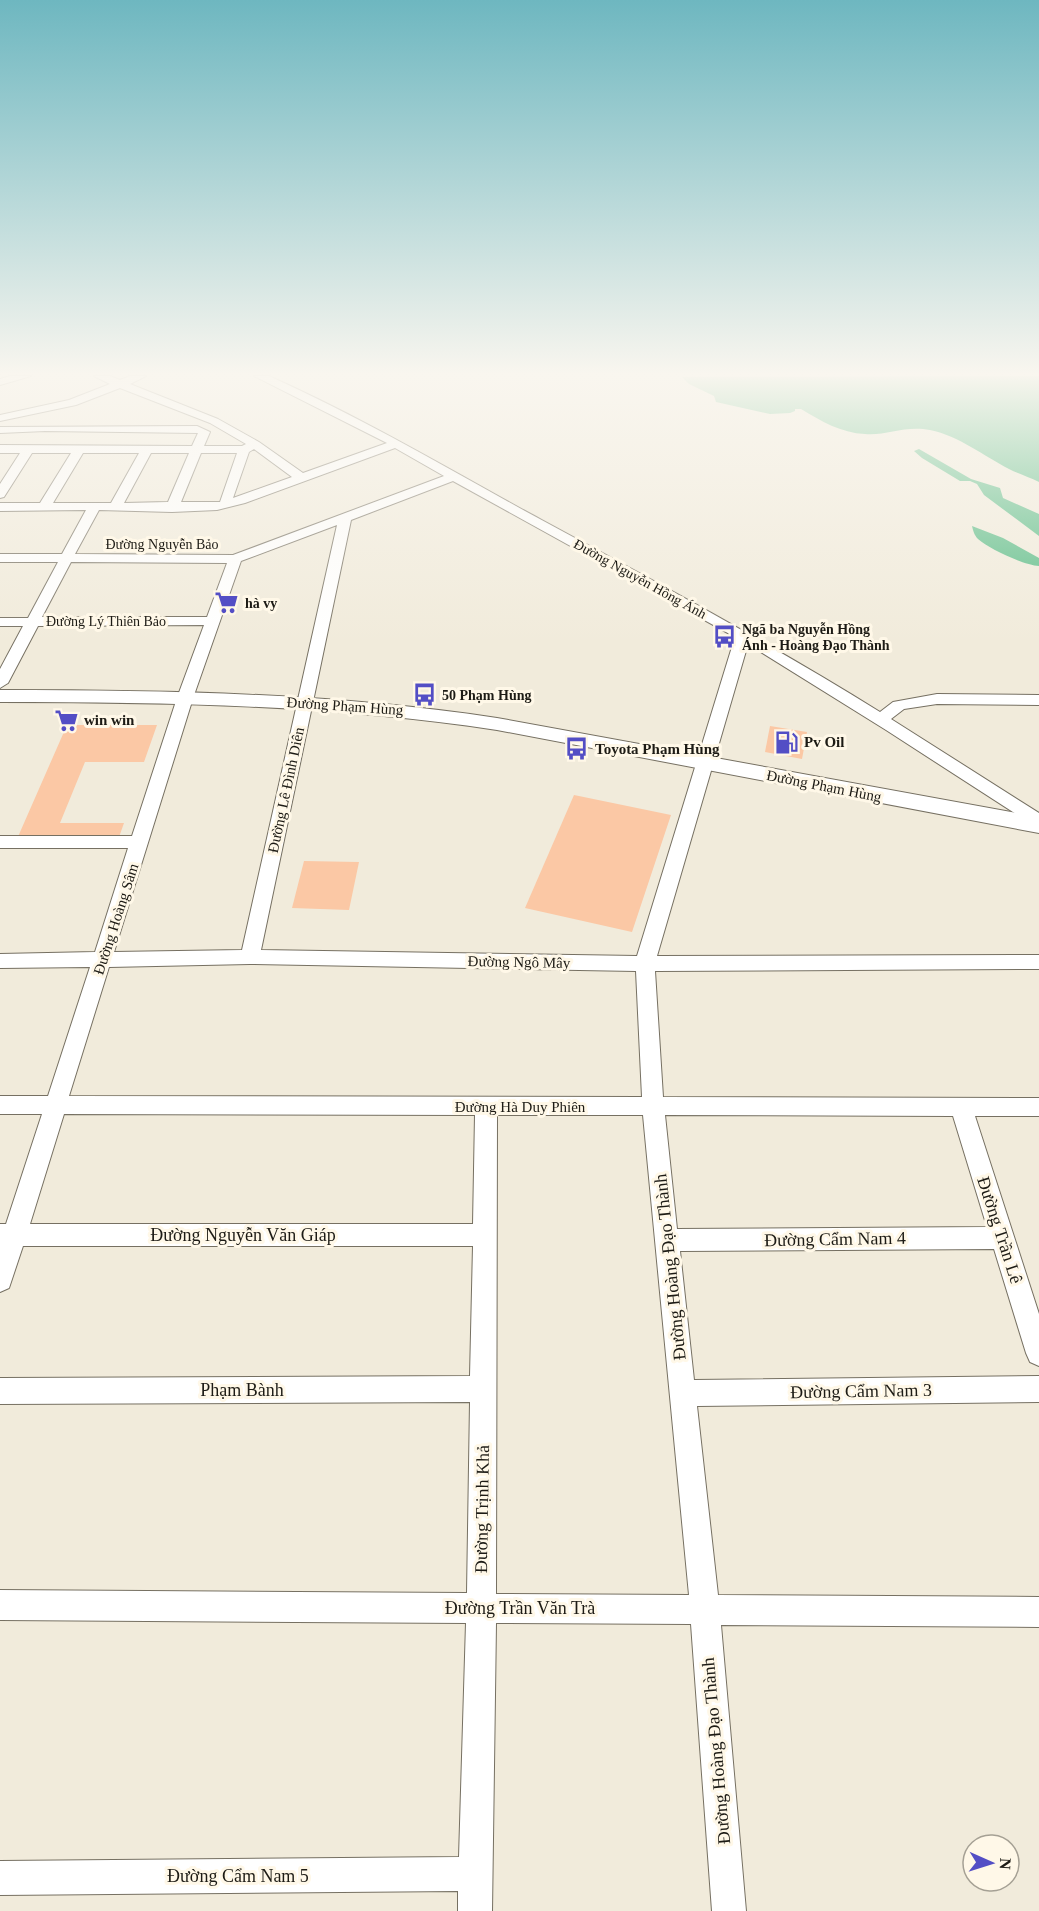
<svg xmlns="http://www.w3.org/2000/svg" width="1039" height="1911" viewBox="0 0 1039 1911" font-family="'Times New Roman',serif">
<rect width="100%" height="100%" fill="#f1ebdb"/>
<g fill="#58bb85">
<path d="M1039,376V482C1029,477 1019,474 1009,469C984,456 959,436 930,430C905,425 886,436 865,434C841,433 821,421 801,409H795V411L790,413L770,414L716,402L714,396L689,384L682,377Z"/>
<polygon points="919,449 971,479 1000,488 1003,498 1039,514 1039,536 984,495 977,484 970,481 960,481 922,458 914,451"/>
<path d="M972,526L1003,538L1039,558V566C1024,565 989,549 978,539C974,535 973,530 972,526Z"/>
</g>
<g fill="#fbc8a5">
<polygon points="67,725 157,725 144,762 85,762 60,823 124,823 118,840 17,839"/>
<polygon points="770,726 807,732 802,759 765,752"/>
<polygon points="574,795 671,815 632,932 525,908"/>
<polygon points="304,861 359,862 349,910 292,908"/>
</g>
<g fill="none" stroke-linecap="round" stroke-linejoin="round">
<defs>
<g id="minor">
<polygon points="10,376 31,376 0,385 0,379"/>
<path d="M94,376H110L120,380L130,376H146L130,384L218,419L259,442L303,473L387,443L254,376H269C358,416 440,464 525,511C645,576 764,640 880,712L893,702L937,694L1039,695V705L937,704L904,709L891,719L1039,813V827L1033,825L886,730L748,644L657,956L1039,955V969L655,971L663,1097L1039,1098V1116H975L1039,1314V1366L1030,1362L1026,1353L994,1249L680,1251L694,1380L1039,1376V1402L697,1406L718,1595L1039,1597V1627L721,1625L746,1911H712L691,1624L496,1623L492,1911H458V1891L0,1895V1861L459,1857L466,1623L0,1620V1590L467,1593L470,1402L0,1404V1378L470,1376L473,1246H23L9,1288L0,1292V1224H6L42,1114H0V1096H48L90,967L0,968V954L95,952L128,848H0V836H132L177,698L204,625L38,626L8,683L0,688V669L23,626H0V618H28L58,562H0V554H62L86,510L0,511V503H40L71,453H32L4,497L0,498V484L20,453H0V445L192,446L198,433L45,431L0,433V427L197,426L210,432L204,446H242L246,444L210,423L120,388L76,405L0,421V415L69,400L110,384ZM395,448L444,476L233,555L75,554L99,510L172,512L217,510L245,503ZM254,449L292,477L233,498L249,452ZM83,453H139L111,503H53ZM151,453H189L168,502L124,503ZM201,453H237L220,502H181ZM453,481L735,637L637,956L261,950L351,520ZM337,525L242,950L114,952L193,698L241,561ZM71,562L227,563L207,617H42ZM250,964L636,971L642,1097L69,1096L109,967ZM64,1114L475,1115L473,1224H30ZM497,1115H643L689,1595L496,1594ZM665,1115L953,1116L987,1227L677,1229Z"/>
</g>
<path id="major" d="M0,690C167,690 332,693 497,718L1039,817V833L497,730C332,705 167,702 0,702Z"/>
</defs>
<use href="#minor" stroke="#767062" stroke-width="2"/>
<use href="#major" stroke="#767062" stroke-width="2"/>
<use href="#minor" fill="#fff" fill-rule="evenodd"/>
<use href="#major" fill="#fff" fill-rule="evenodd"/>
</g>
<linearGradient id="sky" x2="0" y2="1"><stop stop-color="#6eb7c0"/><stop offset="0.58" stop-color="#f9f6ef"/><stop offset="1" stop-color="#f9f6ef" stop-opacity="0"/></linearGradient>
<rect width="1039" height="644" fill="url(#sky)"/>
<defs>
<symbol id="supermarket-bare" viewBox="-9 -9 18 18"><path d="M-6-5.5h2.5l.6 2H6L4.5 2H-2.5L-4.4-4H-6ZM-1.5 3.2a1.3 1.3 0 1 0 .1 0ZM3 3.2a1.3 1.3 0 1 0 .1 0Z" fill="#534ec5" stroke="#fff8e8" stroke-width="2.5" paint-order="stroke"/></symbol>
<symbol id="bus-bare" viewBox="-9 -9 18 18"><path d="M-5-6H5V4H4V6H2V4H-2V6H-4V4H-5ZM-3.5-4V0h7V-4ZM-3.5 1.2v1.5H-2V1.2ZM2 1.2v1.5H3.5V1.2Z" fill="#534ec5" stroke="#fff8e8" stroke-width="2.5" paint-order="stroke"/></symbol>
<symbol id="fuel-bare" viewBox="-9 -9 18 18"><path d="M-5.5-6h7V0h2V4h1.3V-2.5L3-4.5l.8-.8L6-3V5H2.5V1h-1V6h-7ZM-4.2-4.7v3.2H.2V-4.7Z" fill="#534ec5" stroke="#fff8e8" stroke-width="2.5" paint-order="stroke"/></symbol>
</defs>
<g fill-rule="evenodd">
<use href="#supermarket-bare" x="210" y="586" width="33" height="33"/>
<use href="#bus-bare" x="708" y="620" width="33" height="33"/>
<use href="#bus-bare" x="408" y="678" width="33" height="33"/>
<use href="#supermarket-bare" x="50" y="704" width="33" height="33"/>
<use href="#fuel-bare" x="770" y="726" width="33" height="33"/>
<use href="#bus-bare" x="560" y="732" width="33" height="33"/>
</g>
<g text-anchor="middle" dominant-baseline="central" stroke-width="6" stroke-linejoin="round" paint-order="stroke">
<g font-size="14" fill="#1d1b15" stroke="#fff8e8">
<text x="162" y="544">Đường Nguyễn Bảo</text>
<text transform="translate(640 579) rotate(29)">Đường Nguyễn Hồng Ánh</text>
<text x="106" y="621">Đường Lý Thiên Bảo</text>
</g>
<g font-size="14" font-weight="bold" fill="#1d1b15" stroke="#fff8e8" text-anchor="start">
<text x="245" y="603">hà vy</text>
<text x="742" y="629">Ngã ba Nguyễn Hồng<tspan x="742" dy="16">Ánh - Hoàng Đạo Thành</tspan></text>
<text x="442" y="695">50 Phạm Hùng</text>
</g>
<g font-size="15" fill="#1d1b15" stroke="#fff8e8">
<text transform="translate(345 706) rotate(4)">Đường Phạm Hùng</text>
<text transform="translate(824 786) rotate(11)">Đường Phạm Hùng</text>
<text transform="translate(286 790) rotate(-78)">Đường Lê Đình Diên</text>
<text transform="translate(116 919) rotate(-72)">Đường Hoàng Sâm</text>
<text transform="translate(519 962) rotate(1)">Đường Ngô Mây</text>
<text x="520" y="1107">Đường Hà Duy Phiên</text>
</g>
<g font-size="15" font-weight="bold" fill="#1d1b15" stroke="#fff8e8" text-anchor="start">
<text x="84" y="720">win win</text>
<text x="804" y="742">Pv Oil</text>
<text x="595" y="749">Toyota Phạm Hùng</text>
</g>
<g font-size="18" fill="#1d1b15" stroke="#fff8e8">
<text transform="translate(1000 1230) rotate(72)">Đường Trần Lê</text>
<text x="243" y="1235">Đường Nguyễn Văn Giáp</text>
<text transform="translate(835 1239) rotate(-1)">Đường Cẩm Nam 4</text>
<text transform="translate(670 1267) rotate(-96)">Đường Hoàng Đạo Thành</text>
<text x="242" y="1390">Phạm Bành</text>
<text transform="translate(861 1391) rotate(-1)">Đường Cẩm Nam 3</text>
<text transform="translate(482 1509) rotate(-89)">Đường Trịnh Khả</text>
<text x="520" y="1608">Đường Trần Văn Trà</text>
<text transform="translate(716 1751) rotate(-95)">Đường Hoàng Đạo Thành</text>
<text x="238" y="1876">Đường Cẩm Nam 5</text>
</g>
</g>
<g transform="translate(991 1863) rotate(93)"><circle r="28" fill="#fff8e8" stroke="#a5a094" stroke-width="1.5"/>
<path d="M0-4.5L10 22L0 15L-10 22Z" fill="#534ec5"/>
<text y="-9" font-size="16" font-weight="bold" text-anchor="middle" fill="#1d1b15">N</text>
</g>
</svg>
